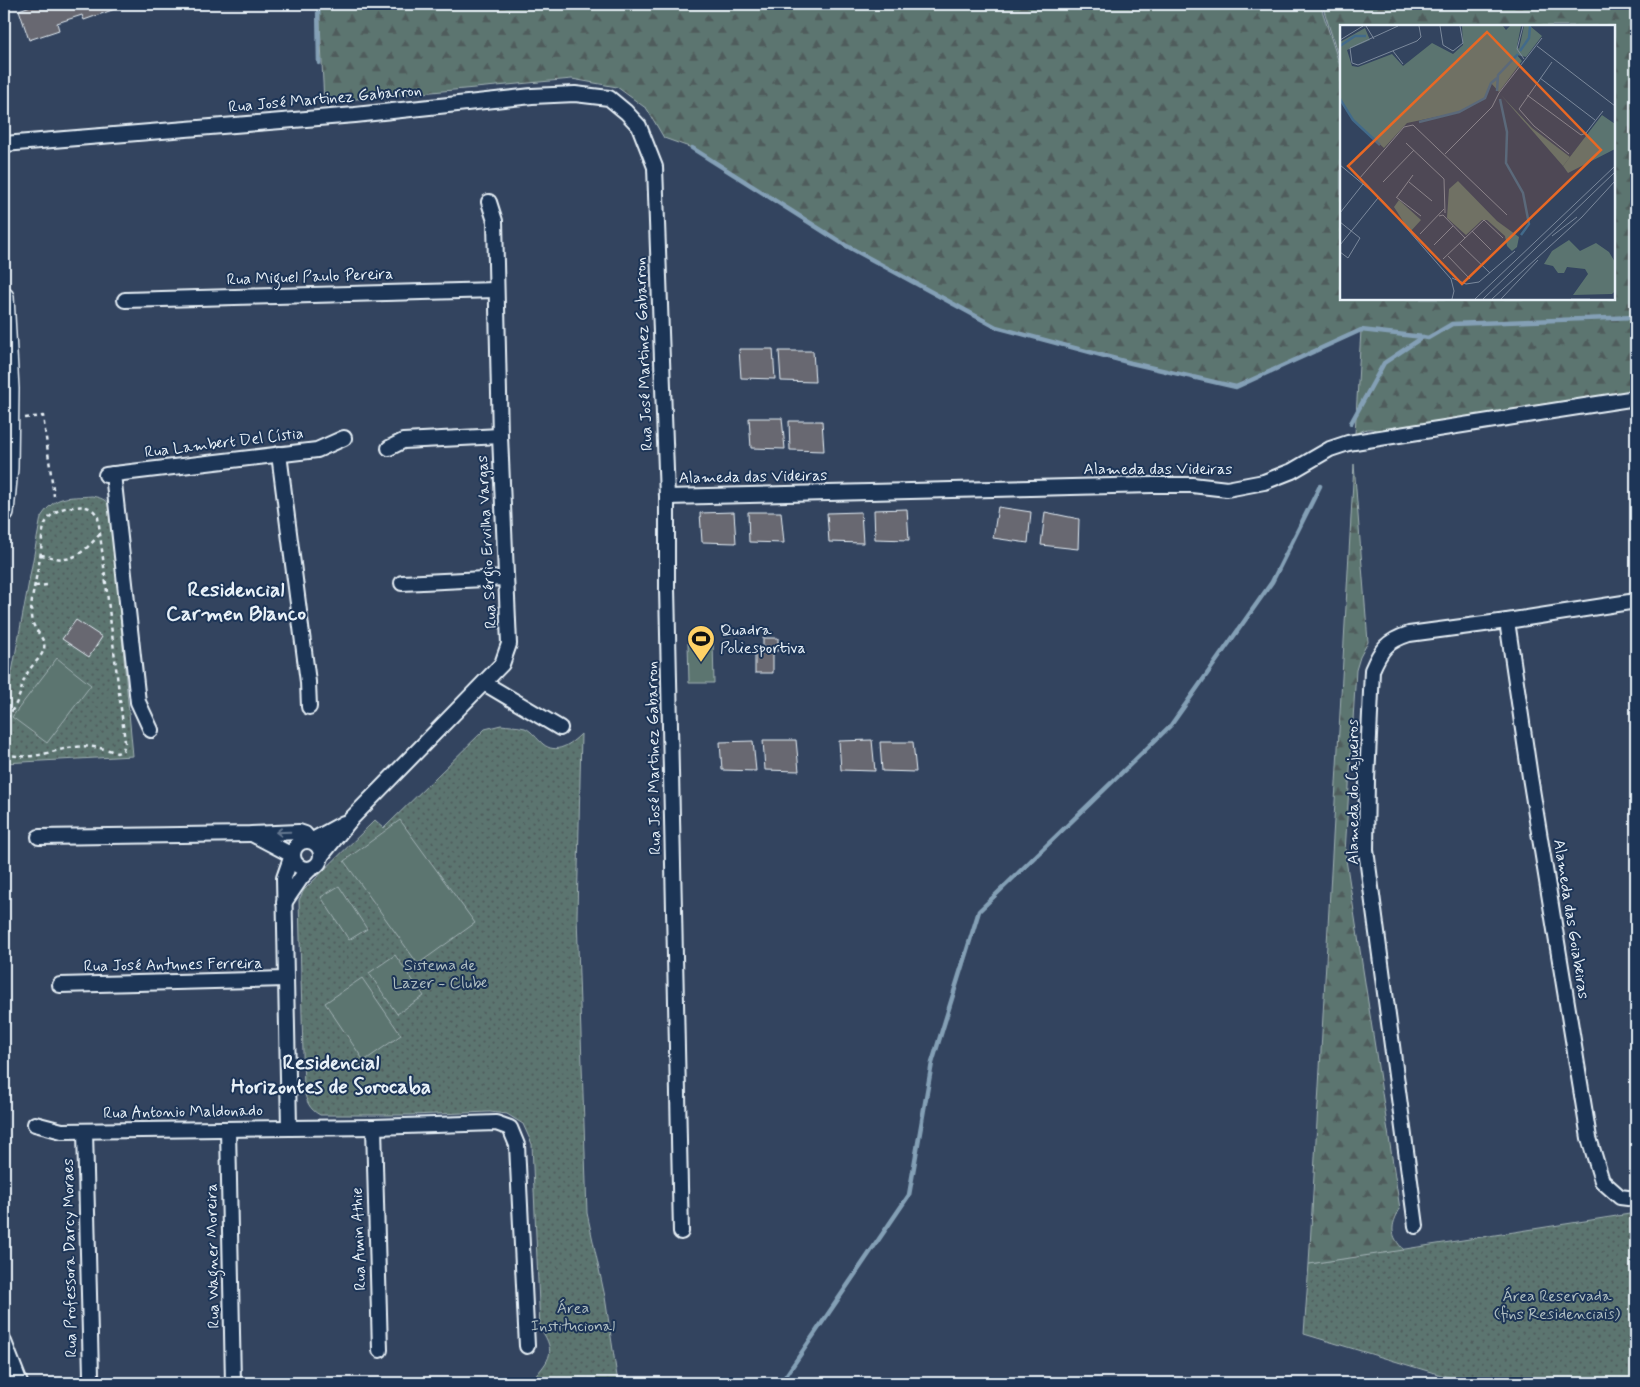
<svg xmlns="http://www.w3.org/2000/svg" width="1640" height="1387" viewBox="0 0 1640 1387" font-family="Mynerve,sans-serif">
<defs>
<pattern id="green-dots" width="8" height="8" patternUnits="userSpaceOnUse" patternTransform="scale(1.25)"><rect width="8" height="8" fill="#5b7470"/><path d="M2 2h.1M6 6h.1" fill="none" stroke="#4f5c5b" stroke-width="1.8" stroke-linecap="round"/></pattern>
<pattern id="forest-firs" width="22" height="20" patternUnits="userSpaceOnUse" patternTransform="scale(1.25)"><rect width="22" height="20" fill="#5b7470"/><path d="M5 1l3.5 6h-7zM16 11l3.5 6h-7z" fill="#4f5c5b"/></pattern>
</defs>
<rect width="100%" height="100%" fill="#33445f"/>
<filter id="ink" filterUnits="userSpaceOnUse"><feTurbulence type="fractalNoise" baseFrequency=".02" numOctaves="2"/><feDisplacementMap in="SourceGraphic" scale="10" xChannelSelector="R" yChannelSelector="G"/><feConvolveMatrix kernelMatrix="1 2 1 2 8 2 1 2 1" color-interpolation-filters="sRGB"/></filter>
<g filter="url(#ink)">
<g fill="url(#green-dots)" stroke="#a2b2b4">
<path d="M92,496C101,498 106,499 110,507L133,756L4,763V715L41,517C56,494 67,498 92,496Z"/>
<path d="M501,725C508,726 518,726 525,728C532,731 537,739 543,744C556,755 571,744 581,734L577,916L587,1213L605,1297L618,1383H530C547,1361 559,1355 540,1328L532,1144L523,1124L507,1114L490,1112L411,1115H320C309,1109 307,1102 304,1091L299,900L304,890L375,820L384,828L485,729Z"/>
<polygon points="1636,1213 1636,1383 1468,1383 1304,1334 1309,1264"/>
</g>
<g fill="url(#forest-firs)" stroke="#a2b2b4">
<path d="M319,4H1320L1341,69V299H1614V26H1341V65L1322,4H1636V391L1379,431C1369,427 1365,429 1355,434L1361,330L1236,387L1131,363L996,327L845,245L692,148L664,138L647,109L617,87L572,79L324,102Z"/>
<path d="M1354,464L1368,642L1360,657L1356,670L1345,853L1400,1209C1390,1226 1390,1236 1404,1250L1309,1264Z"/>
</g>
<g fill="#5b7470" stroke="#a2b2b4">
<polygon points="713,642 714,683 689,683 688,643"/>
<polygon points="57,658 91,685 47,743 12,717"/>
<polygon points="400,820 475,923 418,964 344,861"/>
<polygon points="339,886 367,929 349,940 321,897"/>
<polygon points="395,955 424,996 397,1014 369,973"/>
<polygon points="362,978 401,1035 364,1061 325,1003"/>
</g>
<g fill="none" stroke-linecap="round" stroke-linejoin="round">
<g stroke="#84a0b6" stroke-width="4.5">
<polyline points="318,4 319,63"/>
<polyline points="692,148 845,245 996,327 1131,363 1236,387 1361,330 1423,337"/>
<polyline points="1351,423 1384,363 1423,337 1428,338 1452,324 1636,317"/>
<polyline points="781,1383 909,1195 932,1063 979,911 1171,725 1272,582 1320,486"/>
</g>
</g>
<g fill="#676871" stroke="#e8f1f8">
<polygon points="36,4 48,4 49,6 54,4 114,4 115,9 84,20 82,15 57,23 59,30 29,40 19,10"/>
<polygon points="739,349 773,349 775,379 741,378"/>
<polygon points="779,351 813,351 815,382 781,381"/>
<polygon points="749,418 782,418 785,449 751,448"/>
<polygon points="789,421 822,421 824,451 790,450"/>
<polygon points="998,507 1031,512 1028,543 993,538"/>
<polygon points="907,509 909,540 875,539 874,510"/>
<polygon points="734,512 736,543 702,542 700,513"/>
<polygon points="748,512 781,512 784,543 749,542"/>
<polygon points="861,512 863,543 829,542 827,513"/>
<polygon points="1045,512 1079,519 1078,549 1041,545"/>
<polygon points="76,620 102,637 89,657 62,639"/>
<polygon points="763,638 778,638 778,651 773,651 773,673 755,673 755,653 763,653"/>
<polygon points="763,740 796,740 799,771 765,770"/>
<polygon points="872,740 875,771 841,770 839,741"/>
<polygon points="753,741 756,771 722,770 720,742"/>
<polygon points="880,742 913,742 916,772 882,771"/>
</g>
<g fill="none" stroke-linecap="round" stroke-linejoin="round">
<defs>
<g id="street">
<polyline points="4,144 355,115 532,96 575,94 609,98 626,112 639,126 655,167 667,497 667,588 681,1232"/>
<polyline points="125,300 496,290"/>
<polyline points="389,448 403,441 500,436"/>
<polyline points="279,454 308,682 309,707"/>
<polyline points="113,474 138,702 151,730"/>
<polyline points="106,475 317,450 344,438"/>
<polyline points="667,497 1153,485 1192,485 1227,489 1264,482 1292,471 1330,449 1348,443 1636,398"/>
<polyline points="402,583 505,578"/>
<polyline points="1507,621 1530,777 1589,1138 1602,1181 1620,1197 1636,1199"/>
<polyline points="484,683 560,728"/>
<polyline points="252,834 292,855 284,878 289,1127"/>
<polyline points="39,837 251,834 299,832 305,834 311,841 344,823"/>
<circle cx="307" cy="855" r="14"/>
<polyline points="321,856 351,819 502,664 509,644 500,436 495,221 489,202"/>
<polyline points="284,903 301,878 309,870"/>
<polyline points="60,985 286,979"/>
<polyline points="35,1124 62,1131 374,1127 496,1123 510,1128 517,1145 527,1346"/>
<polyline points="374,1127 380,1350"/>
<polyline points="228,1129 233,1383"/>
<polyline points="85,1131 91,1375 88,1383"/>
<path d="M1416,1226L1366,850L1367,780L1372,670C1381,649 1387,641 1409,634L1507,621L1636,601"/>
<polyline points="4,1342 20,1383"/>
</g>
<polyline id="secondary" points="4,297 9,389 8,468 4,512"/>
</defs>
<use href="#street" stroke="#e8f1f8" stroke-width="18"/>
<use href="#secondary" stroke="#e8f1f8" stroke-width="22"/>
<g stroke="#e8f1f8" stroke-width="2.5" stroke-dasharray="4 4" stroke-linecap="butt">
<polyline points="25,418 43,416 54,496"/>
<path d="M41,555C48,556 57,559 65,559C79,558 91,544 100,534"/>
<polyline points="35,586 48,585"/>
<path d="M4,726C7,716 15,708 18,699C22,690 22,682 27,674C31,665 41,659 44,649C47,638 31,629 31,615C31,596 37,576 40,558C42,547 41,535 45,524C50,513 62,507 73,507C85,506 92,506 98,517L125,742L123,750L117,753C105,748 89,745 75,747C50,750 38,760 10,755L4,746"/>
</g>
<use href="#street" stroke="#1d3557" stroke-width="14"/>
<use href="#secondary" stroke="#1d3557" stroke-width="19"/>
</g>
<defs><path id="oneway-shaft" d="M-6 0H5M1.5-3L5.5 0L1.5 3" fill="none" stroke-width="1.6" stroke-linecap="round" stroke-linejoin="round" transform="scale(1.25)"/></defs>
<use stroke="#64778f" href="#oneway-shaft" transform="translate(283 832) rotate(178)"/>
</g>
<defs>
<symbol id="stadium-pin" viewBox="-11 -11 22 30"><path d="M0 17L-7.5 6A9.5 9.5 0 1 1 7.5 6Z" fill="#ffd166" stroke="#1d3557"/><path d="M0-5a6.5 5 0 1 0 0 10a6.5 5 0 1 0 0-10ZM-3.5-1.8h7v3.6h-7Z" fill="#111"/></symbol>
</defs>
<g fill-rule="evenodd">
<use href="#stadium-pin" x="685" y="623" width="32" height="43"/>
</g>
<g text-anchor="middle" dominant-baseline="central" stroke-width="4" stroke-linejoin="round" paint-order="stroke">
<g font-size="16" fill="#e8f1f8" stroke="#1d3557">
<text transform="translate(325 99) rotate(-5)">Rua José Martinez Gabarron</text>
<text transform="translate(310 277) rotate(-2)">Rua Miguel Paulo Pereira</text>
<text transform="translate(644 354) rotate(-92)">Rua José Martinez Gabarron</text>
<text transform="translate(224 443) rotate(-7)">Rua Lambert Del Cístia</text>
<text x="1158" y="469">Alameda das Videiras</text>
<text transform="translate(753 477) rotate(-1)">Alameda das Videiras</text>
<text transform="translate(487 542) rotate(-93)">Rua Sérgio Ervilha Vargas</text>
<text transform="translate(654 758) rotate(-91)">Rua José Martinez Gabarron</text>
<text transform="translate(1353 792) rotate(-90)">Alameda do Cajueiros</text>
<text transform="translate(1571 919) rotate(81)">Alameda das Goiabeiras</text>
<text transform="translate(173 965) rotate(-1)">Rua José Antunes Ferreira</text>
<text transform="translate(183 1112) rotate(-1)">Rua Antonio Maldonado</text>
<text transform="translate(359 1239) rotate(-92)">Rua Amin Athie</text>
<text transform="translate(213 1256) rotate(-91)">Rua Wagner Moreira</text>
<text transform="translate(70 1258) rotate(-91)">Rua Professora Darcy Moraes</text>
</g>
<g font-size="16" fill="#e8f1f8" stroke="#1d3557" text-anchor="start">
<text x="720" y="630">Quadra<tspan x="720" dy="18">Poliesportiva</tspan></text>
</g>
<g font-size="16" fill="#b0bfc2" stroke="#1d3557">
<text x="440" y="965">Sistema de<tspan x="440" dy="18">Lazer - Clube</tspan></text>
<text x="1557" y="1296">Área Reservada<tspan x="1557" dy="18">(fins Residenciais)</tspan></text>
<text x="573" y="1308">Área<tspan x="573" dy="18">Institucional</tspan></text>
</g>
<g font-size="21" font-weight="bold" fill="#e8f1f8" stroke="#1d3557">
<text x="236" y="590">Residencial<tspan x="236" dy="24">Carmen Blanco</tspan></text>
<text x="331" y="1063">Residencial<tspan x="331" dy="24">Horizontes de Sorocaba</tspan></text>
</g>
</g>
<g transform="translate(1340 25)">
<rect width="275" height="275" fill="#33445f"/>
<path d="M262,90L275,99V124L228,148L223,141ZM118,156L157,196L179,212L177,222L172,226L167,221L165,211L147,195H142L126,210L107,193L109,164ZM59,175L81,195L70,207L54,182Z" fill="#5b7470"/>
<path d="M122,1H163L166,5L170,1H181L177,21L179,24L184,1H190L202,11L186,32L177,30L182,36L159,67L151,58L145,73L119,87L67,98L44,123L13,95L0,74V17L25,3L30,15L7,25L12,41L18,42L52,29L63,41L92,18L113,29L123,20ZM161,70L192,103L230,132L223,141ZM229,215L240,226L256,218L269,227L275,237V266L272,269L233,270L248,249L245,244L227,242L224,248H218L213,241L204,239L212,226Z" fill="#5b7470"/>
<path fill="none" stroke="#426a8a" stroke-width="2.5" d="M0,21L15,11H26M180,26L189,13L190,1M157,66L158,50L178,29M0,74L13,95L40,120M160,74L167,107L166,138L183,168L189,199L181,210M79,97L119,87L134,79L145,73L151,58L157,53"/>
<path fill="none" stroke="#7b899c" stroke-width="1" d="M26,1L34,14M58,1L10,23L12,38L18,40L77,16L81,12L79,1M100,1L103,20L113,26L123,18L120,1M183,1L177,24L184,34M0,15L23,1M197,21L275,81M53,26L63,39M212,37L179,84L194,101L229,129M200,53L255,95M187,70L241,110L246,108L263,86M66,118L104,154L105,188M105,129L152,82L159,68L202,13M0,140L41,174L111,254L114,266L112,274M19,154L64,102L73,100L167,190M43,157L74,125M69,157L92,176M56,172L81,191M57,172L73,150M0,188L23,159M99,191L103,190L125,213M0,197L20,213L8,233L0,227M132,206L151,225M80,209L104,184M212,211L237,192M120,219L150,248M0,220L38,173M94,220L113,201M108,231L130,254M103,234L144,195L163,213M112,253L126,259L139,257L175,226M135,274L275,141M143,274L275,147M152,274L242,192L275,156M161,274L198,235M231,274H250"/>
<path fill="#e86824" fill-opacity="0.15" stroke="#e86824" stroke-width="2.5" d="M147,7L261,125L122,259L8,141Z"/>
<rect width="275" height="275" fill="none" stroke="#e8f1f8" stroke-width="2.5"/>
</g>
<rect width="1640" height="1387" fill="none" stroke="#1d3557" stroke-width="20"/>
<rect x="10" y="10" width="1620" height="1367" fill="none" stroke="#e8f1f8" stroke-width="2" filter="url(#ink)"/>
</svg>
